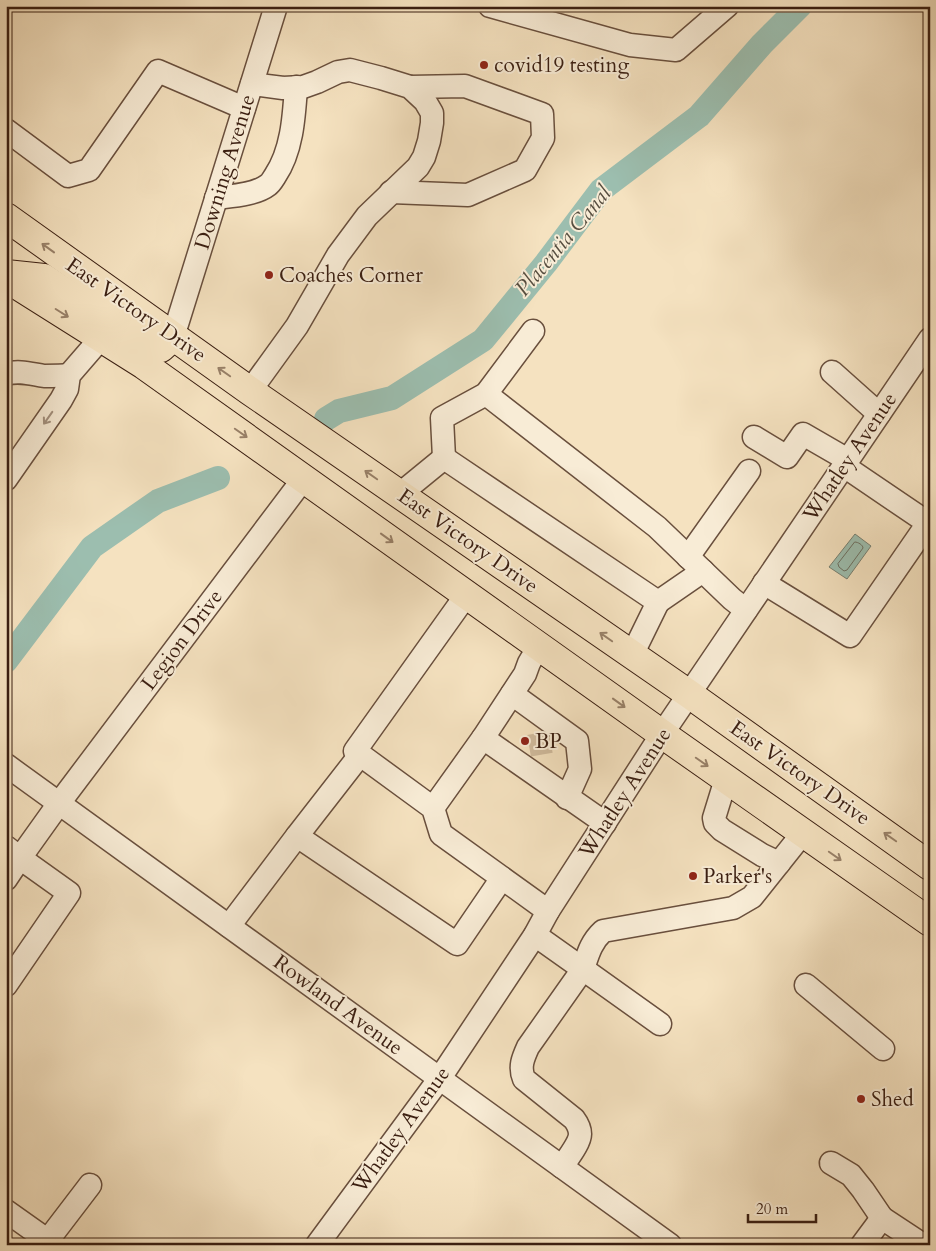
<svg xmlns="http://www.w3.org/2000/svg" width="936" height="1251" viewBox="0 0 936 1251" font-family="Cardo,serif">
<rect width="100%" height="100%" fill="#f5e2c0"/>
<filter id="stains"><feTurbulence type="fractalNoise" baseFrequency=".004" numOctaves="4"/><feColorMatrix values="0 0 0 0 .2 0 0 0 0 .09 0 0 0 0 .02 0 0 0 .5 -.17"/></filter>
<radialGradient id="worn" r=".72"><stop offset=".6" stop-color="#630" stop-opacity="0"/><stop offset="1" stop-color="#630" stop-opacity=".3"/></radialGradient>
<polygon fill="#9cbeaf" stroke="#757e70" points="855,534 871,546 847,579 829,567"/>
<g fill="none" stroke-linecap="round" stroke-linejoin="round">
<path stroke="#6b6e60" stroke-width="1" d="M855,542C858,542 863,545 863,548L847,570L844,571L839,567L838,564Z"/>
<g stroke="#9cbeaf" stroke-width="24">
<polyline points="326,419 339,411 392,398 483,340 546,263 601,190 699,116 762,44 800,6"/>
<polyline points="6,661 92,547 158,501 218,478"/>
</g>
<polyline stroke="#d0bb9d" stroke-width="22" stroke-dasharray="22 11" stroke-linecap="butt" points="538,733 542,756"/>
<defs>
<g id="minor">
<polyline points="490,6 630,45 676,50 727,6"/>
<polyline points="6,130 68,176 89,170 158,71 244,108"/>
<polyline points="391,192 468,195 525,170 543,138 542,114 465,86 410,87"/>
<path d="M216,198C231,196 255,195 268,185C271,183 273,179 275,176C292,151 294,117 296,87"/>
<polyline points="173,337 276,6"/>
<polyline points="832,372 879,414"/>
<path d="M6,374C19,370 31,374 44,376C52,376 61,376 69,375"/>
<polyline points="250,391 297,326 338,255 367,216 418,167 424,157 429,141 432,123 432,113 425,101 410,87 381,78 350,70 338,72 317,82 303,87 283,88 252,84"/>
<polyline points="486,394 657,527 732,599 746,610"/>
<polyline points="754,437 787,457 803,434 848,460"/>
<polyline points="444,458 442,418 486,394 533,331"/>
<polyline points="6,479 61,400 67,389 69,375 101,338"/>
<polyline points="400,494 444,458 658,602 703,571"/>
<polyline points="688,557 749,471"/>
<polyline points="764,583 850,636 928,523 844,466"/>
<polyline points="467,594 355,751 433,808 441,834 548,911"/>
<polyline points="539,646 529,663 525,674 483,738 605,823"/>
<polyline points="632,655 658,602"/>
<polyline points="512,694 577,741 580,769 567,798"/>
<polyline points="6,765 670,1245"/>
<polyline points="726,779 714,818 715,823 722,830 762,855 779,863"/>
<polyline points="433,808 483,738"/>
<polyline points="297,836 360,755"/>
<polyline points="6,847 20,858 60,802 304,478"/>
<polyline points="6,879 20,858 69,893 6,985"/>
<polyline points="229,926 297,836 457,944 502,878"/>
<path d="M535,935L583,969L528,1047C523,1058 519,1067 524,1079L574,1119C577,1123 580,1129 580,1134C580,1143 567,1159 562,1167"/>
<polyline points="806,985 883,1049"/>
<path d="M660,1024L583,969C588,954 591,942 603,931L733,908L752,897L803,833"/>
<polyline points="831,1163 851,1175 863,1190 882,1218"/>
<polyline points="6,1211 54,1245"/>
<polyline points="48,1240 90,1185"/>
<polyline points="317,1245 440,1078 535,935 548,911 662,734 930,339"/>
<polyline points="862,1245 882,1218 923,1245"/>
</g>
<g id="major">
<polyline points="6,217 250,391 689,694 930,866"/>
<polyline points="6,274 44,278 129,336 148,346 161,348 173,337"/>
<polyline points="6,278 144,365 662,734 930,922"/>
</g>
</defs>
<use href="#minor" stroke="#694f3d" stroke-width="25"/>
<use href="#major" stroke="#3a1e11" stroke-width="30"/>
<use href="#minor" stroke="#f8ecd6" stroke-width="22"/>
<use href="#major" stroke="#f5e2c0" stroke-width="28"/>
</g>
<defs><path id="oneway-shaft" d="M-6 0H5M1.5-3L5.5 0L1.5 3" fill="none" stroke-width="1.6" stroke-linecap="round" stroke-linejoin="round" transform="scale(1.25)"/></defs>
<g stroke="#988068">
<use href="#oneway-shaft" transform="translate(48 248) rotate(-144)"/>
<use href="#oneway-shaft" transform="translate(62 313) rotate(32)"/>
<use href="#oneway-shaft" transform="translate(224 372) rotate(-145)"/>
<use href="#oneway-shaft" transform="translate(241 433) rotate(35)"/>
<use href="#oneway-shaft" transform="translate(371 475) rotate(-145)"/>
<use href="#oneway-shaft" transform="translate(387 538) rotate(36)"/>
<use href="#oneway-shaft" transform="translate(606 637) rotate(-145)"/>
<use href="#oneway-shaft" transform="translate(619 703) rotate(36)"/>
<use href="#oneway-shaft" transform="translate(702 762) rotate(35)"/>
<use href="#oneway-shaft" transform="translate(890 837) rotate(-145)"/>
<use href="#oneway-shaft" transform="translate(835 856) rotate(35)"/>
</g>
<use stroke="#a28f7d" href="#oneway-shaft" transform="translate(48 418) rotate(125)"/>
<g fill="#8f2418" stroke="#f8ecd6" stroke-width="2">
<circle cx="484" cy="65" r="5"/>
<circle cx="269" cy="275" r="5"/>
<circle cx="525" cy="741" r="5"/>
<circle cx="693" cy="876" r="5"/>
<circle cx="861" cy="1099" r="5"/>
</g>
<g text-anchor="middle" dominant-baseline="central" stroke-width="4" stroke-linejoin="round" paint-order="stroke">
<g font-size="21" fill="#3a1e11" stroke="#f8ecd6" text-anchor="start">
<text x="494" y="65">covid19 testing</text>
<text x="279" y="275">Coaches Corner</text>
<text x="535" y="741">BP</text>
<text x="703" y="876">Parker's</text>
<text x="871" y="1099">Shed</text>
</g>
<g font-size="21" fill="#3a1e11" stroke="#f8ecd6">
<text transform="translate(225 172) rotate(-73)">Downing Avenue</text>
<text transform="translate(136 310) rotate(35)">East Victory Drive</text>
<text transform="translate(850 457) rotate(-56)">Whatley Avenue</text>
<text transform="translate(468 541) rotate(35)">East Victory Drive</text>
<text transform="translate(182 640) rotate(-53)">Legion Drive</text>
<text transform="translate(800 773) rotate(35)">East Victory Drive</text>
<text transform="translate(625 793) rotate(-57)">Whatley Avenue</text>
<text transform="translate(338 1005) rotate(36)">Rowland Avenue</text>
<text transform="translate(401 1130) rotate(-54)">Whatley Avenue</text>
</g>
<g font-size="22" font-style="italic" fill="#574e40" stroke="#f8ecd6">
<text transform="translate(563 241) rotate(-50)">Placentia Canal</text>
</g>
</g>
<rect width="936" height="1251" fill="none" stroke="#f5e2c0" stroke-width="25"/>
<rect x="8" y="8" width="921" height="1236" fill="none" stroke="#3a1e11" stroke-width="2.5"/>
<rect x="12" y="12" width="911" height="1226" fill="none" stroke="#3a1e11"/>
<path d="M748 1214v8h68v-8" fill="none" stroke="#3a1e11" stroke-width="2.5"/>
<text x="756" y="1214" font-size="15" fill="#3a1e11" stroke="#f8ecd6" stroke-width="4" paint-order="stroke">20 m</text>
<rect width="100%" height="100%" filter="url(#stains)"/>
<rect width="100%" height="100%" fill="url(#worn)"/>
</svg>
